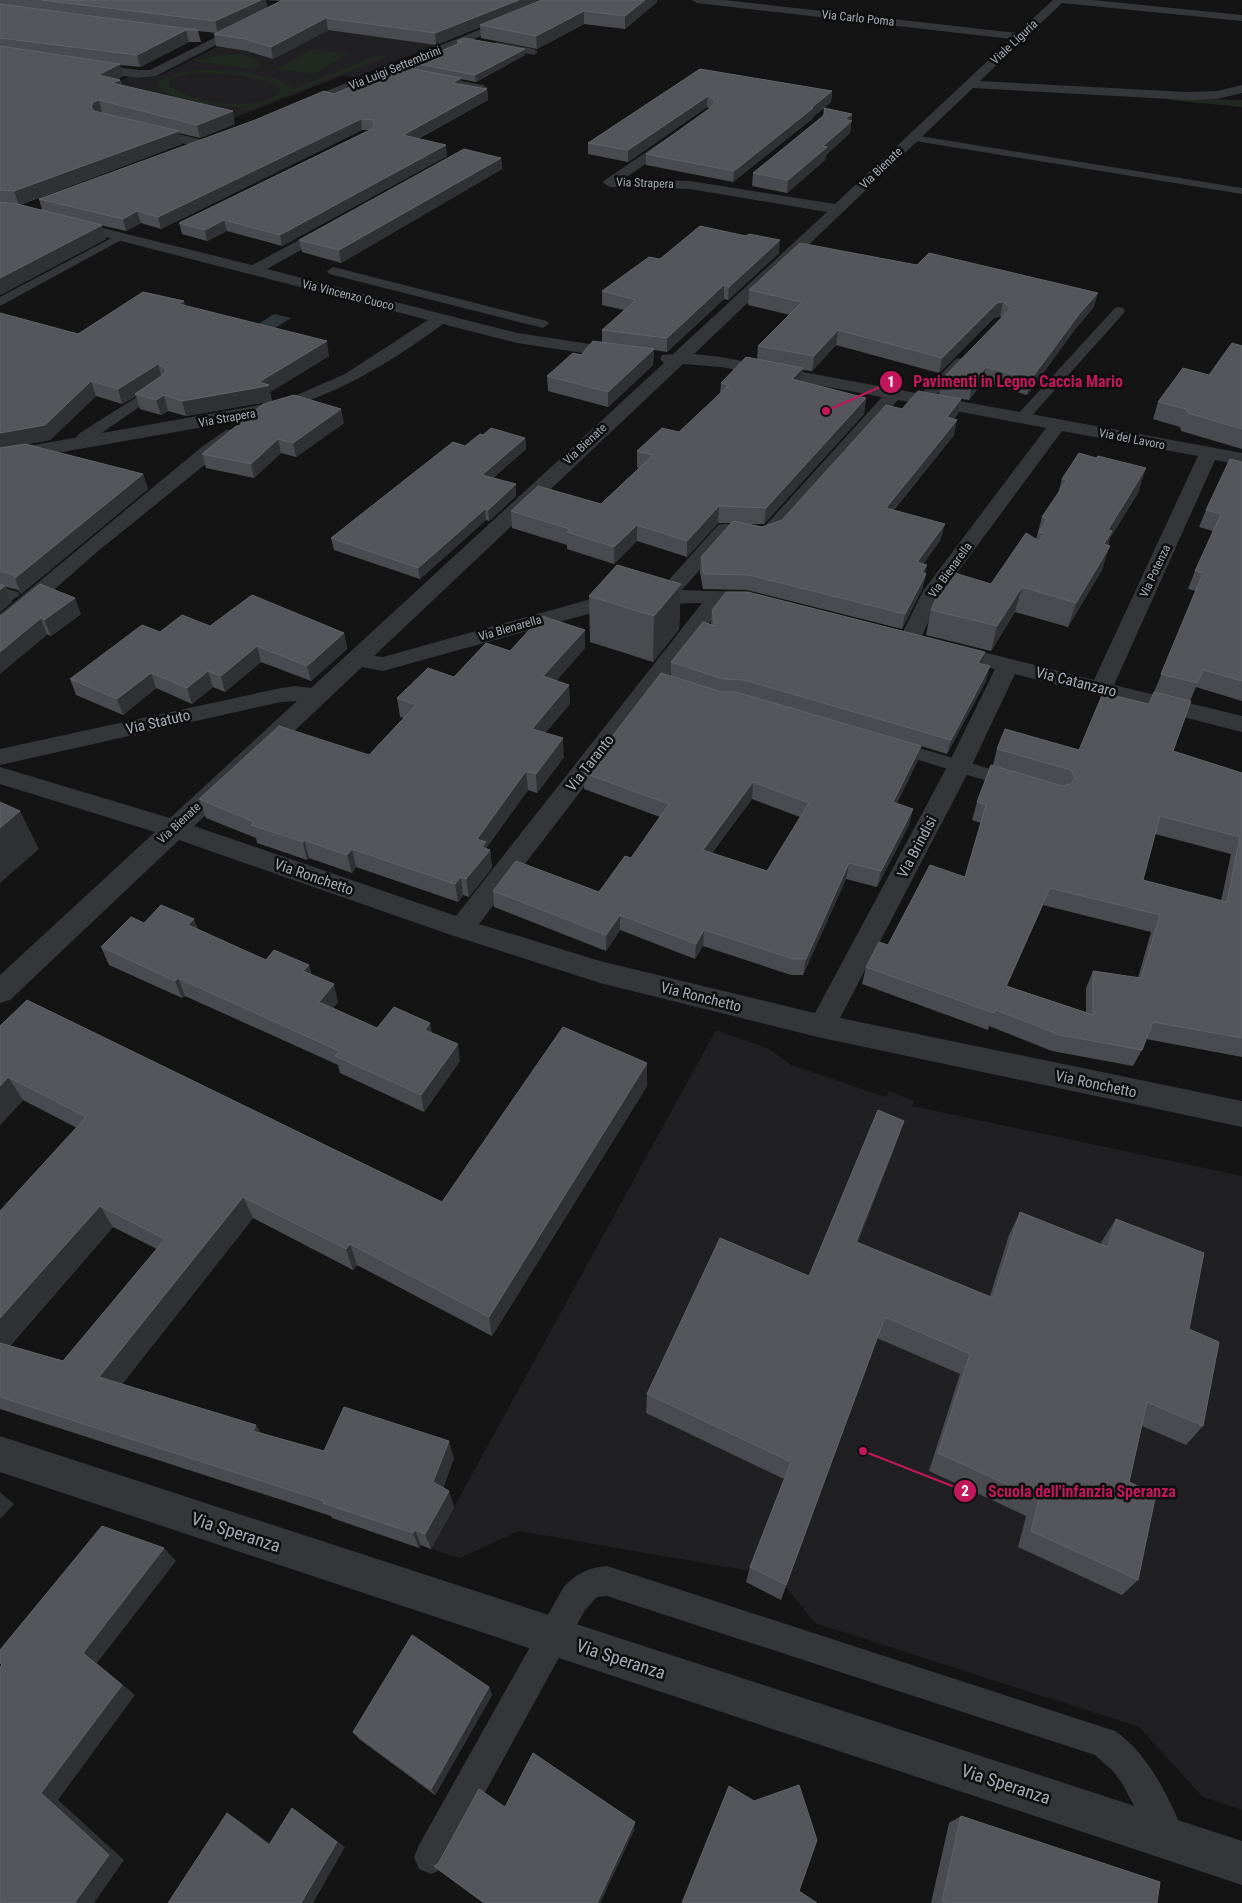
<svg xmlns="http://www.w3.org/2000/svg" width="1242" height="1903" viewBox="0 0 1242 1903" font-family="'Roboto Condensed',sans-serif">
<rect width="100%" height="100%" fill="#141415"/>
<g fill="#202022">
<polygon points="549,0 354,78 344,75 234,118 106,88 131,76 145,78 161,75 219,46 312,6"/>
<polygon points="716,1030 769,1049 791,1065 886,1097 889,1091 914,1101 912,1106 1242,1176 1242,1810 1203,1797 1139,1727 815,1623 786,1587 780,1600 746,1582 750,1571 519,1531 460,1558 431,1549"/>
</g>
<g fill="#202820" fill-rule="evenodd">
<polygon points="312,49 348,54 314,74 276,69"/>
<polygon points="236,54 249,56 260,61 261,66 256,70 195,61 216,55"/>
<path d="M378,55L386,57L245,112L237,110L242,107C223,107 170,102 158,86C165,60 280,69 292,89ZM194,73C211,73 272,75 280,90C262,115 190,102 169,86L171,79Z"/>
<polygon points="1171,98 1242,100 1242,107 1169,100"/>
</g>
<polygon fill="#2c363b" points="274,314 291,318 266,334 249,330"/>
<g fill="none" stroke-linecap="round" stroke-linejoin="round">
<g fill="#34363a" fill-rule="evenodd">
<polygon points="497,42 534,49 538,52 534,55 494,47 494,43"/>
<polygon points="434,76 483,85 488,88 483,91 431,81 429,79"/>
<polygon points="913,135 1242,188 1242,194 909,140 908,138"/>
<polygon points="121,233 125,234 125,238 0,306 0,297"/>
<polygon points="333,267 547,321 549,324 543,328 329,274 327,271"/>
<polygon points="1119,307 1123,308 1125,311 1123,314 1027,421 1017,421 1015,418 1017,415 1115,308"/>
<polygon points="961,358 966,359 968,362 966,365 928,403 918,403 916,400 918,397 956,359"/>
<polygon points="162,381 167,382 169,385 167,388 84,445 74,445 72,442 80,433"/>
<polygon points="0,587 18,592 20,595 12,600 0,597"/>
<polygon points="892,740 1021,778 1023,783 1021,788 1014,789 885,750 883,746 885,742"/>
<path d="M607,1566L1115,1731C1150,1755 1170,1800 1186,1838L1181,1850L1169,1855L1157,1850L1122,1783L1113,1771L1095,1755L607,1596L597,1597L585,1610L443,1869L431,1874L419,1869L414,1857L419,1845L563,1588C575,1574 589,1567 607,1566Z"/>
</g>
<g fill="#34363a" fill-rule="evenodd">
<polygon points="290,0 303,0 156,76 138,78 85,70 79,66 85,62 138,70 150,70"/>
<polygon points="554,0 568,0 302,110 294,110 292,107 294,104"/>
<path d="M692,0H725L1017,33L1053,0H1093L1242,15V21L1062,3L980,81L1187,92L1217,91L1242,85V93L1217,99L1187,100L973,88L694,354L721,357L1242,453V465L1215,460L1114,685L1242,716V732L1015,674L971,767L840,1018L1242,1101V1127L822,1038L600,983L451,935L179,840L10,1000L0,1003V975L155,832L0,784V767L170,818L297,701L281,702L0,765V749L281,688L295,686L311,688L664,363L660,359L662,355L673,354L827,212L690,189L610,187L603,183L605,180L676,132L681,133L682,136L681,139L624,179L690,181L835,204L1011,39L697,3ZM683,364L721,367L882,397L765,526C756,531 733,521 718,525L659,591L591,599L383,657L374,656ZM898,400L1046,428L923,591L899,640L902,645L910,647L918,645L940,596L1062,431L1198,456L1094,680L947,643L939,645L936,650L939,655L995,669L947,767L815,1013L600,961L479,924L724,604C737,604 753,609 766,606L769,601L766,596L747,592L682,590L731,534L761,540L779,534ZM702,603L456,916L194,826L362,667L383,671L610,608L649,604Z"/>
<polygon points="145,126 207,141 209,144 202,148 140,133 139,130 140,127"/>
<path d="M0,205L22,208L252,265L333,222L338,223L340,226L338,229L267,269L517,333L623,349L629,350L631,354L629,358L623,359L517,343L443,324C379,371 327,400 249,419L0,463V451L271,403L297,395L345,374L428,320L117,240L22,216L0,213Z"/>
<polygon points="232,429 238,430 241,434 238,438 97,552 8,630 0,632 0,614 203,446 226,430"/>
<polygon points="0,1436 1242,1841 1242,1885 0,1472"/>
</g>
</g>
<g fill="#4a4b50" fill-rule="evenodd">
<path d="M0,0H657V2L625,29L584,24L537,49L481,38L480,27L436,45L328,30L273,59L247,51L216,46L214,34L216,33L198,31L201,42H189L140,67L120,65L123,76L117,79L120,80L122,85L235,124L200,138L179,133L182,144L20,205L42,210L39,199L334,94L414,69L413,63L457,44V41L525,49V55L476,82L461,79L462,85L487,89L488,100L418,139L447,156L282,246L227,231L207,241L182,234L179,223L369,130H362L161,229L141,223L126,231L100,225L106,239L0,295ZM266,0L281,1L267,8Z"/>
<polygon points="700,69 832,91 831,102 813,117 812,119 733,182 646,165 646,154 710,109 707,107 628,162 588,154 588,143"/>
<polygon points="824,108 852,114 850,133 826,155 825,160 787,193 752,186 753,173 823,116"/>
<polygon points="501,158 502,169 341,263 302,252 299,240"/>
<path d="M800,243L1094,307L1076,328L1027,395L983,382L969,400L961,399L958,413L954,419V435L894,510L941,539L923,564L926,574L922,589L902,629L747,590L703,589L700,573L701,557L731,523H718L687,557L637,541L614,564L567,549V545L512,528L511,511L601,504L639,468L637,467V451L679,432L720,394L721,383L757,359L758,346L790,315L748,305L749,290ZM1000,316L1002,318L941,380L939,395L902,409L782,520L762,527L748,524H764L864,414L866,398L801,381L803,370L812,371L836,345L939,373L994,318Z"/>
<polygon points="779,253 728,300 724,299 667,352 654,350 653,365 608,407 548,391 547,376 602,342 602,330 624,310 602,305 602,291 660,259"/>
<polygon points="186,306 329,356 270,392 272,401 186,416 168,411 161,415 140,409 136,396 122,404 96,396 50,440 27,444 143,474 148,489 21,594 18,590 6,587 12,602 0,612 0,313 78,334"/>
<polygon points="1242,346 1242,449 1181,431 1180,427 1153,419 1158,402 1209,375"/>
<polygon points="344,423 296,457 281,453 254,478 206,468 202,454"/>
<polygon points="483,435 525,438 526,449 493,478 516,496 489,521 486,520 420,579 334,550 331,538 465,446"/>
<path d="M1242,462V701L1196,687L1190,701L1173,751L1242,773V1057L1146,1039L1142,1050L1133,1066L1052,1051L989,1026L988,1030L862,984L866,967L888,945L965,877L981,823L972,820L977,802L993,765L997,749L1079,750L1149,704L1196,591L1188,589L1195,571L1213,531L1199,527L1206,510ZM1155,834L1231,854L1221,901L1143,880ZM1043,905L1151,932L1138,978L1093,971L1086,988V1012L1007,986Z"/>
<polygon points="1062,479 1138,493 1110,538 1102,570 1068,627 1015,612 991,651 926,635 931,610 991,584 1036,539 1042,517 1058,493"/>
<polygon points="681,584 679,629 653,662 590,642 589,596"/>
<path d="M712,610L982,664L986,681L947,754L921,746L917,762L897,803L909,825L877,887L846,879L803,975H791L703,946L695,959L620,930L606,951L494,907L493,891L599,892L631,858L660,817L584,789V773L671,676V662L711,624ZM752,799L800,817L767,871L712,853Z"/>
<polygon points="81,614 51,636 0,616"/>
<polygon points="210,626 344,633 347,649 311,681 261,662 225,692 213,687 192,704 156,688 123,715 76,695 70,679 160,632"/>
<polygon points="585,630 585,648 556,681 569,685 570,704 545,733 564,757 537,793 528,790 487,847 487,849 490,850 492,868 469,897 463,895 458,902 356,867 352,873 309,858 307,860 257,843 256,838 206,818 199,799 369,755 404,718 400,717 397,698 454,677 510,651"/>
<polygon points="144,923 198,929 266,960 312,975 338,1002 333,1008 377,1028 430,1023 432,1034 460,1061 424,1112 340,1073 338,1065 185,996 182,998 109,965 101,947"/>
<path d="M0,1026L442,1202L647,1086L492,1336L357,1265L353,1270L253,1218L122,1384L261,1433L324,1451L454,1458L443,1488L454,1507L431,1549L421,1545L419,1548L332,1518L331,1516L0,1409V1211L77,1128L23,1100L0,1125ZM113,1227L157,1249L63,1361L10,1346Z"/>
<polygon points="896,1144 858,1242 990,1296 1009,1235 1020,1212 1101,1245 1102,1241 1116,1219 1189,1329 1203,1426 1186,1445 1142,1426 1129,1482 1138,1580 1122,1595 1018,1547 1026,1516 929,1471 960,1374 877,1338 781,1600 746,1582 750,1567 784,1479 646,1413 647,1394 809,1276"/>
<polygon points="489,1687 492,1695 435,1795 359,1739 353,1732"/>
<polygon points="505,1807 634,1830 600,1903 483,1903 441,1872 434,1866 438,1864"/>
<polygon points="961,1816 1157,1903 931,1903 949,1823"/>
</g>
<g fill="#303134">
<polygon points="261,0 266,0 268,9 218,33 215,21"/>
<polygon points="519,0 549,0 480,25 480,27 436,45 435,33"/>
<polygon points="645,0 657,0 657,2 625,29 625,16"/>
<polygon points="584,11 584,24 537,49 536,36"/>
<polygon points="326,18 328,30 273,59 271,47"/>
<polygon points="186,30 189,42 140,67 137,55"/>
<polygon points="525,49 525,55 476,82 475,75"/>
<polygon points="120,64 123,76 102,87 98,75"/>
<polygon points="461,78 462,89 453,83"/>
<polygon points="120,80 123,92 112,83"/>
<polygon points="487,89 488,100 404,146 403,135"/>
<polygon points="832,91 831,102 813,117 812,119 733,182 734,171"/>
<polygon points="708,96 707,107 628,162 628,150"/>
<polygon points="99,100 102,113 96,115 91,107 93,102"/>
<polygon points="233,111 235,124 200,138 197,125"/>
<polygon points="852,114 850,133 826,155 825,160 787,193 788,180 823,146 845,119"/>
<polygon points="361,119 362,130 161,229 158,217"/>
<polygon points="179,131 182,144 19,205 14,191"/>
<polygon points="446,145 447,156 282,246 280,235"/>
<polygon points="501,158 502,169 341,263 339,250"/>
<polygon points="137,211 141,223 126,231 123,219"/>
<polygon points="224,220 227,231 207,241 205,230"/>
<polygon points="102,225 106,239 0,295 0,278"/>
<polygon points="780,240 779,253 728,300 729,287"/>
<polygon points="724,285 724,299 667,352 667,338"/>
<polygon points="1098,293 1094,307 1076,328 1027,395 1031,379 1080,313"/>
<polygon points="184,301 188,315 179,304"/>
<polygon points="1003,302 1000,316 994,318 939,373 942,358 997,303"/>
<polygon points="838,330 836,345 812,371 814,356"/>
<polygon points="327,341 329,356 270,392 272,401 186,416 182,401 259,382"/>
<polygon points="654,349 653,365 608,407 608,392"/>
<polygon points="158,364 162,379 135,394 136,396 122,404 118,389"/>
<polygon points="986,367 983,382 969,400 972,385"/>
<polygon points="803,368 801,384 792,379"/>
<polygon points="91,381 96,396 50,440 0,450 0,433"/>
<polygon points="164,395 168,411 161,415 156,400"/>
<polygon points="866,398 864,414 764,524 766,508"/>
<polygon points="961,399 958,413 944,432 947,417"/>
<polygon points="341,409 344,423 296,457 293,443"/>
<polygon points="957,420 954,435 883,523 886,508"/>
<polygon points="525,438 526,449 483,486 482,475"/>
<polygon points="278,439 281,453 254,478 251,464"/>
<polygon points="1146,468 1138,493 1110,538 1104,556 1110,546 1102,570 1068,627 1076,603 1096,569 1108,530"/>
<polygon points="143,474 148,489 21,594 15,578"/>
<polygon points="516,484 516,496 489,521 488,510"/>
<polygon points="719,506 718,523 687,557 687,541"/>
<polygon points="485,509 486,520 420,579 418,568"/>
<polygon points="945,524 941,539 914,577 917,562"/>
<polygon points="637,525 637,541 614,564 614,547"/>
<polygon points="927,565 922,589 902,629 905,614 922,572"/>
<polygon points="681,584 679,629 653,662 654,616"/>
<polygon points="5,586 12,602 0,612 0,590"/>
<polygon points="1022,587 1015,612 991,651 997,626"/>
<polygon points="75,598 81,614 51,636 44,620"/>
<polygon points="41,618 47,635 0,674 0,652"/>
<polygon points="585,630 585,648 544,695 543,676"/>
<polygon points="344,633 347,649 311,681 307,666"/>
<polygon points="257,646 261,662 225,692 221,676"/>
<polygon points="985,652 981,666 978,663"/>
<polygon points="990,666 986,681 947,754 951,740"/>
<polygon points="208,671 213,687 192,704 187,688"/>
<polygon points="151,673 156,688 123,715 117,699"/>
<polygon points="569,685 570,704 533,747 532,729"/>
<polygon points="563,738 564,757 537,793 536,774"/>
<polygon points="921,746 917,762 890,818 893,802"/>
<polygon points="526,771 528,790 487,847 487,853 490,850 492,868 469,897 466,879 477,839"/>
<polygon points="753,782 752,799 702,866 703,850"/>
<polygon points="913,809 909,825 877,887 881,871"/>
<polygon points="20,811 39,849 0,883 0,828"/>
<polygon points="304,840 309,858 307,860 303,842"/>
<polygon points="352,849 356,867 352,873 347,855"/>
<polygon points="849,863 846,879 803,975 806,959"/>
<polygon points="461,877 463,895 458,902 455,884"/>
<polygon points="1050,888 1043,905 999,1003 1006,986"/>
<polygon points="620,915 620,930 606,951 606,935"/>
<polygon points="194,919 201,936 188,925"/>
<polygon points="704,930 703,946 695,959 696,944"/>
<polygon points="309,965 314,982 303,971"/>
<polygon points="178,978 185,996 182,998 175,981"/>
<polygon points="334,984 338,1002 324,1019 319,1002"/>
<polygon points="430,1023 433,1041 425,1030"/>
<polygon points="458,1044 460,1061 424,1112 421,1095"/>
<polygon points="647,1063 647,1086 492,1336 489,1317"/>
<polygon points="8,1077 23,1100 0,1125 0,1086"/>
<polygon points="904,1121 896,1144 849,1264 856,1242"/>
<polygon points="243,1197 253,1218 113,1396 99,1377"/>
<polygon points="100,1206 113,1227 0,1357 0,1318"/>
<polygon points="350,1244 357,1265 353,1270 346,1249"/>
<polygon points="256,1425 267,1442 253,1431"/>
<polygon points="449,1441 454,1458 439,1498 433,1482"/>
<polygon points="449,1491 454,1507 431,1549 425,1534"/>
<polygon points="0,1492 14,1504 0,1519"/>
<polygon points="415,1530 421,1545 419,1548 413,1533"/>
<polygon points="164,1548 176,1561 97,1663 135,1695 58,1800 124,1860 94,1903 77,1903 75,1902 41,1793 83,1653"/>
<polygon points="489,1687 492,1695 435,1795 431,1789"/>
<polygon points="292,1808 345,1847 313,1903 301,1903"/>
<polygon points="227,1813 238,1820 280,1851 269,1845"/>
<polygon points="635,1822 634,1830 600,1903 597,1903"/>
</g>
<g fill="#54565b" stroke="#606369" fill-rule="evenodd">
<polygon points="42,0 261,0 215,21"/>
<polygon points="283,0 519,0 435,33 326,18 271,47 245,39 214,34"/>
<polygon points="542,0 645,0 625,16 584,11 536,36 480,25"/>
<polygon points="0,4 198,30 186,30 137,55 0,38"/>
<polygon points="464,38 525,49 475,75 413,63 462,42 457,41"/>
<polygon points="0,46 120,64 98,75 120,80 112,83 233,111 197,125 99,100 93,102 91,107 94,111 179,131 14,191 0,190"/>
<polygon points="398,66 461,78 453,83 487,89 403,135 446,145 280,235 224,220 205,230 179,223 372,129 374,125 373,120 361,119 158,217 137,211 123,219 39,199 255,120 324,91 334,94"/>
<polygon points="700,69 832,91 811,108 813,108 734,171 646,154 713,106 715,101 708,96 628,150 588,143"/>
<polygon points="824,108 852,114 845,119 852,121 823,146 827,147 788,180 753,173 823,116 825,113"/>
<polygon points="464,149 501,158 339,250 299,240"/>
<polygon points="0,202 17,204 102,225 0,278"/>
<polygon points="700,226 746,236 749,234 780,240 729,287 724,285 667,338 602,330 636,300 602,291 649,257 660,259"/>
<polygon points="800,243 917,265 929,253 1098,293 1080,313 1031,379 986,367 972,385 941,380 1008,311 1010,307 1003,302 997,303 942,358 838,330 814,356 758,346 802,302 749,290"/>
<polygon points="143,292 184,301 179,304 327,341 259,382 269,385 267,386 182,401 164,395 156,400 135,394 164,374 166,369 158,364 118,389 91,381 45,425 0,433 0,313 78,334"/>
<polygon points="593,341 654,349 608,392 547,376 573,353 581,355"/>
<polygon points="1232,343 1242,346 1242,429 1188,413 1186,409 1158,402 1183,368 1209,375"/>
<polygon points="746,357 803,368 792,379 866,398 766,508 719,506 687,541 637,525 614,547 567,532 570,529 511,511 538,486 601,504 653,455 637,451 662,428 679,432 729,385 721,383"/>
<polygon points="918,391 961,399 947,417 957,420 886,508 945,524 917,562 927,565 922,572 926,574 905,614 749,575 704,574 701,557 733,521 762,527 782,520 886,405 902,409"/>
<polygon points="294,395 341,409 293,443 278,439 251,464 202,454 263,404"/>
<polygon points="491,428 525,438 482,475 516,484 488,510 485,509 418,568 331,538 453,442 465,446 480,434 483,435"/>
<polygon points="25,444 143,474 15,578 12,574 0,571 0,448"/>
<polygon points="1079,453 1096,458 1098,456 1146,468 1108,530 1112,531 1104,544 1110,546 1076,603 1022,587 997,626 931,610 948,571 991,584 1026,533 1039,541 1044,533 1039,532 1047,519 1042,517 1067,480 1062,479"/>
<polygon points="1230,459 1242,462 1242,681 1203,670 1197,683 1161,674 1203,573 1195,571 1221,514 1206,510"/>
<polygon points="617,565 681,584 654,616 589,596"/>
<polygon points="0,584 5,586 0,590"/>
<polygon points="40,584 75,598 44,620 41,618 0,652 0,616 2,615"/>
<polygon points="726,592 748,592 985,652 978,663 990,666 951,740 744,680 723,679 671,662 703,622 715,626 712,610"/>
<polygon points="252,595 344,633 307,666 257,646 221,676 208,671 187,688 151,673 117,699 70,679 142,625 160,632 182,615 210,626"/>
<polygon points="542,616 585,630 543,676 569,685 532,729 563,738 536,774 526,771 477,839 486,842 482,847 490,850 466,879 461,877 455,884 352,849 347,855 304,840 303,842 251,825 254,822 199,799 279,726 369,755 416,705 397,698 428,668 454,677 486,643 510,651"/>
<path d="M661,673L722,692H736L921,746L893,802L913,809L881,871L849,863L806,959H794L704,930L696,944L620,915L606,935L493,891L516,861L599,892L625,856L631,858L669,804L584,773ZM753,782L809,803L767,871L703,850Z"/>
<path d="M1154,692L1191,701L1173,751L1242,773V1038L1153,1022L1142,1050L1060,1035L996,1010L994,1013L866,967L879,942L888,945L930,865L965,877L986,805L977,802L991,765L1063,786L1071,784L1075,778L1071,770L997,749L1005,729L1079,750L1103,693L1149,704ZM1160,816L1240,837L1227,902L1143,880ZM1050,888L1160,915L1141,978L1093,971V1015L1006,986Z"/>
<polygon points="0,802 20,811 0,828"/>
<polygon points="161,905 194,919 188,925 266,960 274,950 309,965 303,971 334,984 319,1002 377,1028 394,1007 430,1023 425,1030 458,1044 421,1095 335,1056 339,1051 178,978 175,981 101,947 131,917 144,923"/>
<polygon points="27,1000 442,1202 563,1027 647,1063 489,1317 350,1244 346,1249 243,1197 99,1377 256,1425 253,1431 324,1451 344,1407 449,1441 433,1482 449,1491 425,1534 415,1530 413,1533 323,1503 324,1501 0,1397 0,1343 63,1361 165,1239 100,1206 0,1318 0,1211 86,1117 8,1077 0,1086 0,1026"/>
<polygon points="878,1110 904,1121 856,1242 993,1298 1020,1212 1108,1247 1116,1219 1204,1253 1189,1329 1219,1342 1203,1426 1147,1402 1129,1482 1156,1494 1138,1580 1031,1531 1039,1499 938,1453 970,1354 885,1317 786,1585 750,1567 791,1462 647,1394 720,1238 809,1276"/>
<polygon points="102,1526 164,1548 83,1653 122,1685 41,1793 109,1855 75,1902 77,1903 0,1903 0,1667 2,1665 0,1663 0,1650"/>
<polygon points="412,1635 489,1687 431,1789 353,1732"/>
<polygon points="533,1753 635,1822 597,1903 485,1903 434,1866 438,1864 479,1789 505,1807"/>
<polygon points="799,1785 817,1840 799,1891 817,1903 682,1903 729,1786 754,1801"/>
<polygon points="292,1808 337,1842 301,1903 168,1903 227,1813 269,1845"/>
<polygon points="961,1816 1160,1882 1157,1903 949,1903 942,1901"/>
</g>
<g text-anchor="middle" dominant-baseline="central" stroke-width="5" stroke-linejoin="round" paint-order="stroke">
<g font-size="12" fill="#a5abb6" stroke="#0f0f10">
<text transform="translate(858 18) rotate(6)">Via Carlo Poma</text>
<text transform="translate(1014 42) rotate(-43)">Viale Liguria</text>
<text transform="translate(395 68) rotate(-22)">Via Luigi Settembrini</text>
<text transform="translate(881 168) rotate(-44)">Via Bienate</text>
<text transform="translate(645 183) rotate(2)">Via Strapera</text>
<text transform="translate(348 295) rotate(14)">Via Vincenzo Cuoco</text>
<text transform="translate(227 418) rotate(-10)">Via Strapera</text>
<text transform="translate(1132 439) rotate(11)">Via del Lavoro</text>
<text transform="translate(585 444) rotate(-43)">Via Bienate</text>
<text transform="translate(950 570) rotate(-54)">Via Bienarella</text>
<text transform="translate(1155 571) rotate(-65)">Via Potenza</text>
<text transform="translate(510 628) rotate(-16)">Via Bienarella</text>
<text transform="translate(179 823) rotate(-43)">Via Bienate</text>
</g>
<g font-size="15" fill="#a5abb6" stroke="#0f0f10">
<text transform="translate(1076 682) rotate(14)">Via Catanzaro</text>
<text transform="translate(158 722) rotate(-13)">Via Statuto</text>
<text transform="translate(590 763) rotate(-52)">Via Taranto</text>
<text transform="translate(917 847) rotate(-62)">Via Brindisi</text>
<text transform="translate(314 877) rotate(19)">Via Ronchetto</text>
<text transform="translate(701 997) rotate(14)">Via Ronchetto</text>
<text transform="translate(1096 1084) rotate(12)">Via Ronchetto</text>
</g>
<g font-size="18" fill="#a5abb6" stroke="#0f0f10">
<text transform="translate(236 1532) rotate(18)">Via Speranza</text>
<text transform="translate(621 1659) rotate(18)">Via Speranza</text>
<text transform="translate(1006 1784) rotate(18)">Via Speranza</text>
</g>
</g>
<path fill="none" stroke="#c2185b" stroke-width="2" d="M826 411L891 382M863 1451L965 1491"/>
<g fill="#c2185b" stroke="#0f0f10" stroke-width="2">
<circle cx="826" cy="411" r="5"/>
<circle cx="863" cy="1451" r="5"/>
<circle cx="891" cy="382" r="12"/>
<circle cx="965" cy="1491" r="12"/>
</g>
<g font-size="15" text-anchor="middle" font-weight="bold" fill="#fff">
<text x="891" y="387">1</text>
<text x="965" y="1496">2</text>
</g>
<g font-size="16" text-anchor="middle" font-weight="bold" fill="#c2185b" stroke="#0f0f10" stroke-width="5" stroke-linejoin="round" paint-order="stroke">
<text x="1018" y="387">Pavimenti in Legno Caccia Mario</text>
<text x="1082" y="1497">Scuola dell'infanzia Speranza</text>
</g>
</svg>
